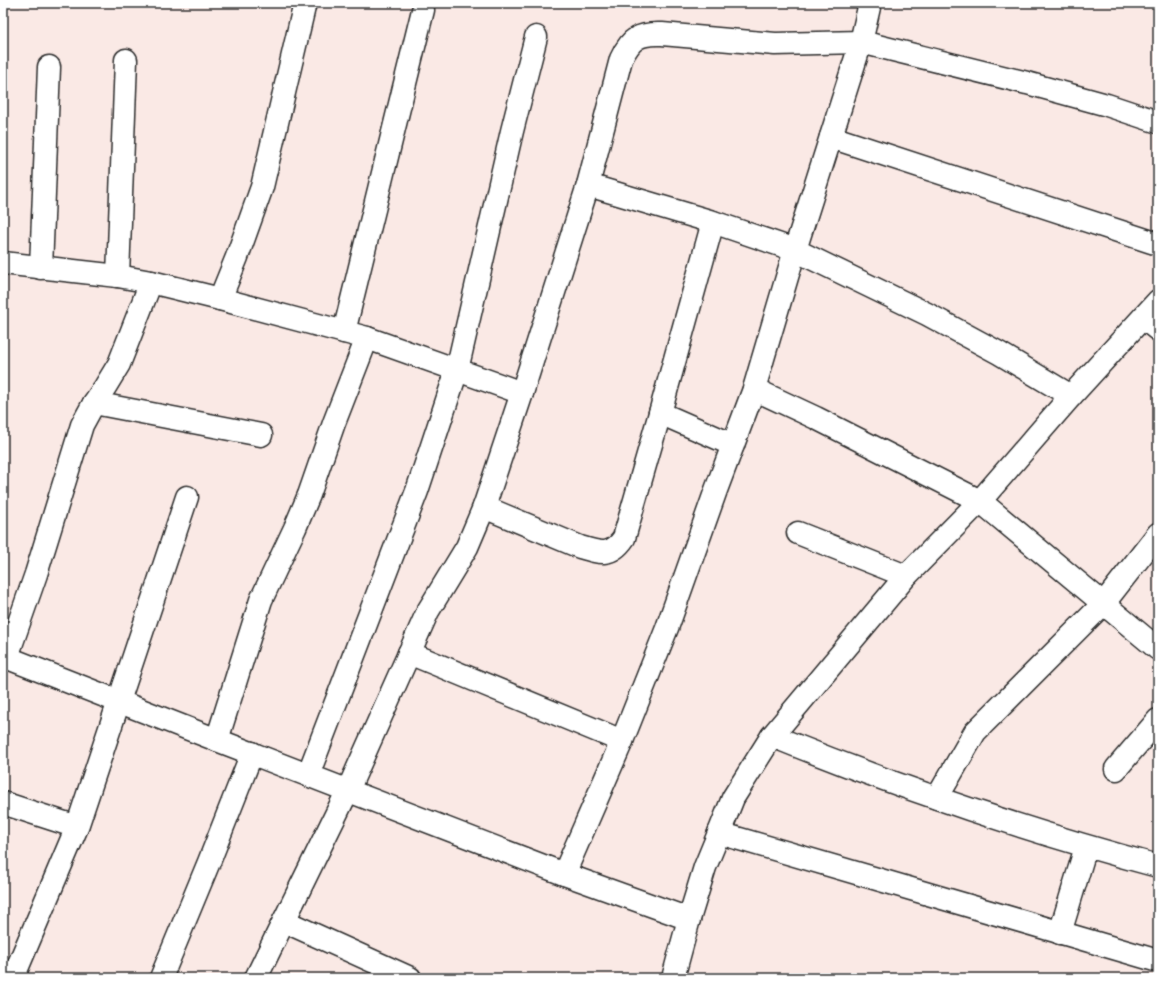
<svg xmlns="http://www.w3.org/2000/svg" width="1161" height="981" viewBox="0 0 1161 981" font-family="'Balsamiq Sans',sans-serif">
<rect width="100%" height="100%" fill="#fae9e5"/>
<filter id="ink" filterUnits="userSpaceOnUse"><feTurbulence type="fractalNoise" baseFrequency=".025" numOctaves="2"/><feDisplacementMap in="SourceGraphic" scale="8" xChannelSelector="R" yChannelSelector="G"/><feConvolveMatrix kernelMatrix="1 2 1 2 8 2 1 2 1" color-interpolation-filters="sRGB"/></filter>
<g filter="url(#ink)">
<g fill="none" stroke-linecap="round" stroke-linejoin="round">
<defs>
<g id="minor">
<polyline points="831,137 1158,244"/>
<polyline points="588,185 713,222 795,250 927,314 999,353 1071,396"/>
<polyline points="3,263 118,276 151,282 220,299 367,338 522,393"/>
<polyline points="41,268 49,67"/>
<polyline points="118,276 126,60"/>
<polyline points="220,299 237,257 262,187 305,3"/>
<polyline points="1143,318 1158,330"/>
<polyline points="344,332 423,10"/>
<polyline points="754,389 816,418 980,501 1158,649"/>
<polyline points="94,403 261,435"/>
<polyline points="660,413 733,445"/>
<path d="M484,507L580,547C600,553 611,557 624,538L660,413L713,222"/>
<polyline points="798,533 906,576"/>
<polyline points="409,653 622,741"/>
<polyline points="3,656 217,740 564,874 689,919"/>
<polyline points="7,657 36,574 82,425 94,403 105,387 119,364 151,282"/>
<path d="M772,736C898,787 1026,831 1158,866"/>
<polyline points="217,740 261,600 295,528 309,495 334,423 367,338"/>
<polyline points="1116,769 1158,720"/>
<polyline points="308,775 417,491 457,370 512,131 536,37"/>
<polyline points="937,798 975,732 1104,603 1158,534"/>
<polyline points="3,803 77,827"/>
<polyline points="719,833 1158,961"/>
<polyline points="564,874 622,741 667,628 716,490 754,389 795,250 861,42 870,3"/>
<polyline points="284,921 410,978"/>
<polyline points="1060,933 1086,847"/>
<polyline points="13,978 77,827 187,497"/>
<polyline points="161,978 209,862 252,753"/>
<path d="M256,978L348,790L428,611L467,547L484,507L522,393L588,185L621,59C631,38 639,33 662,34L775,44L861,42L1027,83L1107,105L1158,122"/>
<polyline points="673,978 689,919 705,867 719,833 733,798 772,736 906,576 980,501 1071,396 1158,301"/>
</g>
</defs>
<use href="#minor" stroke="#2b2b2b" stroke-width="25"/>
<use href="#minor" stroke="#fff" stroke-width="22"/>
</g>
</g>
<rect width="1161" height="981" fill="none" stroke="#fff" stroke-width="16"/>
<rect x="8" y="8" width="1145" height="965" fill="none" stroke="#2b2b2b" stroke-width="1.5" filter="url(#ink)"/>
</svg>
